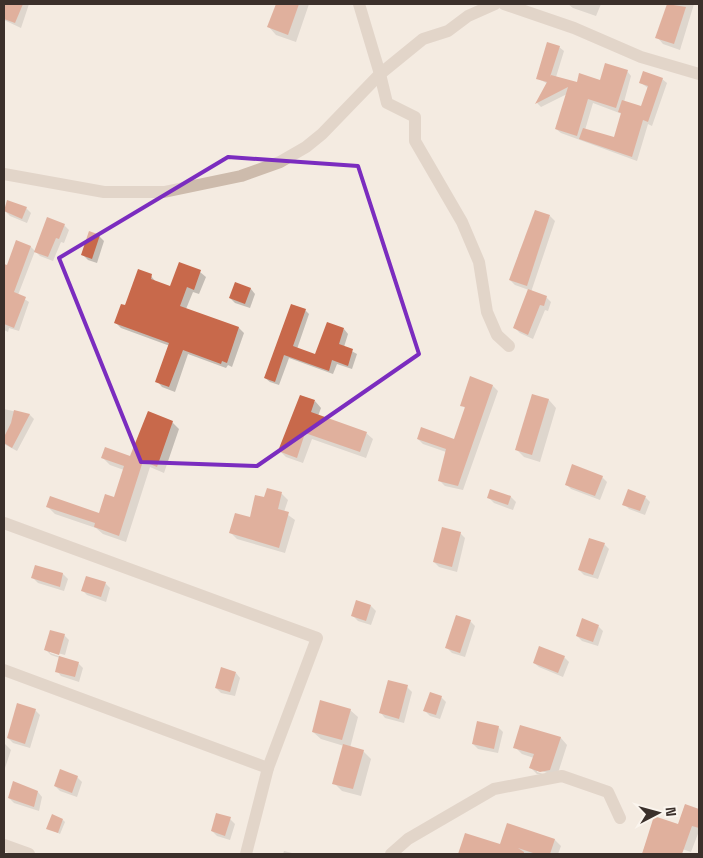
<svg xmlns="http://www.w3.org/2000/svg" width="703" height="858" viewBox="0 0 703 858" font-family="'Space Grotesk',sans-serif">
<rect width="100%" height="100%" fill="#f4ebe1"/>
<g fill="#0003" fill-rule="evenodd">
<polygon points="5,4 29,4 21,28 4,20"/>
<polygon points="277,4 309,4 296,42 276,35 269,27"/>
<polygon points="568,4 601,4 596,16 573,8"/>
<polygon points="668,4 694,4 680,50 663,44 657,37"/>
<path d="M559,47L564,51L556,77L577,84L601,81L627,71L631,76L624,102L641,108L648,88L641,83L662,79L667,83L652,126L648,124L637,161L561,133L556,129L567,94L541,107L537,103L548,84L537,78ZM593,103L622,114L614,139L585,130Z"/>
<polygon points="26,208 31,213 27,223 10,216 5,211"/>
<polygon points="550,216 555,221 531,292 546,297 551,302 548,311 545,310 533,339 520,333 515,328 529,290 515,285 510,280 521,248 523,248"/>
<polygon points="64,225 69,230 64,243 61,242 53,261 40,256 36,252"/>
<polygon points="99,236 104,241 97,263 88,260 83,255"/>
<polygon points="17,242 31,247 35,251 18,295 29,302 19,331 9,328 8,332 4,330 4,265 8,267"/>
<polygon points="180,263 200,272 206,277 199,294 193,292 186,309 239,328 244,333 232,367 228,365 226,368 188,354 175,392 162,387 157,381 170,346 121,328 115,322 151,276 156,282 171,288"/>
<polygon points="235,284 251,289 255,294 250,308 235,303 230,298"/>
<polygon points="305,310 309,314 297,349 316,356 344,329 348,334 344,347 357,354 352,369 337,364 333,374 289,358 279,385 270,382 265,378"/>
<polygon points="493,386 498,391 463,490 445,486 440,481 446,452 423,444 418,439 455,440 466,409 462,405"/>
<polygon points="533,395 549,400 556,408 540,462 524,457 516,449"/>
<polygon points="315,401 321,408 318,416 366,433 373,439 366,458 312,439 303,463 286,457 280,451"/>
<polygon points="4,409 30,415 34,419 17,451 4,444"/>
<polygon points="172,422 179,429 164,473 150,467 126,542 103,534 96,528 55,514 48,507 99,515 115,499 124,470 110,465 103,458 131,458"/>
<polygon points="602,477 607,482 600,500 571,489 566,484"/>
<polygon points="268,489 282,494 288,500 284,512 295,520 285,553 237,539 231,533 251,519 265,499"/>
<polygon points="511,497 516,502 513,510 494,503 489,498"/>
<polygon points="645,497 650,502 645,515 629,509 624,504"/>
<polygon points="460,533 465,538 457,572 439,567 434,562"/>
<polygon points="604,544 609,549 598,579 584,575 579,570"/>
<polygon points="36,566 63,574 68,579 64,591 38,583 33,578"/>
<polygon points="105,583 110,588 106,602 87,595 82,590"/>
<polygon points="371,606 376,611 371,625 358,621 353,616"/>
<polygon points="470,621 475,626 465,657 452,653 447,648"/>
<polygon points="598,626 603,631 598,646 582,641 577,636"/>
<polygon points="64,635 69,640 65,655 50,651 50,653 78,663 83,668 79,682 61,676 57,671 60,658 51,655 46,650"/>
<polygon points="564,657 569,662 563,677 539,667 534,663"/>
<polygon points="236,673 240,678 235,696 221,693 216,688"/>
<polygon points="407,687 412,692 404,723 385,718 381,713"/>
<polygon points="441,697 446,702 440,719 430,716 425,711"/>
<polygon points="35,710 40,715 30,748 13,743 8,738"/>
<polygon points="350,710 358,717 350,748 363,751 371,759 361,796 342,791 334,783 344,746 321,739 313,732"/>
<polygon points="498,727 503,732 498,753 478,749 473,744"/>
<path d="M561,738L567,745L557,776L537,774L531,768L534,758L522,754L515,747ZM537,769L547,773L546,775L537,772Z"/>
<polygon points="4,743 11,750 4,771"/>
<polygon points="77,777 82,782 77,797 60,791 55,786"/>
<polygon points="38,792 42,797 39,811 14,803 9,798"/>
<polygon points="685,805 699,810 699,831 691,852 673,846 670,854 642,854 655,818 678,826"/>
<polygon points="230,819 235,824 230,840 217,836 212,831"/>
<polygon points="63,820 65,822 60,834 48,828"/>
<polygon points="508,825 555,840 561,846 558,854 459,854 466,834 501,846"/>
<polygon points="284,851 296,854 283,854"/>
</g>
<g fill="#c8694b">
<polygon points="4,4 23,4 15,23 4,19"/>
<polygon points="276,4 299,4 288,35 267,27"/>
<polygon points="667,4 686,7 674,44 655,38"/>
<polygon points="547,42 560,46 550,77 551,75 577,82 579,73 600,80 605,63 628,70 616,108 588,99 577,136 555,129 568,87 535,104 547,82 536,79"/>
<polygon points="643,71 663,78 648,122 643,120 632,157 579,139 583,128 614,137 621,113 618,112 622,100 641,106 648,86 639,83"/>
<polygon points="7,200 27,207 22,219 4,211"/>
<polygon points="535,210 550,215 527,286 509,280"/>
<polygon points="47,217 65,224 59,239 56,238 48,257 34,252"/>
<polygon points="89,231 100,235 92,259 81,255"/>
<polygon points="16,240 31,246 14,292 26,297 14,328 4,324 4,264 7,265"/>
<polygon points="179,262 201,270 194,290 187,287 180,306 239,327 227,363 222,361 221,364 183,350 169,387 155,382 169,343 114,323 121,304 125,305 138,269 152,274 151,279 170,286"/>
<polygon points="235,282 251,288 245,304 229,298"/>
<polygon points="528,289 547,296 544,306 540,305 528,335 513,328"/>
<polygon points="291,304 306,309 293,346 315,354 327,322 344,328 339,344 353,349 348,366 332,360 329,371 284,355 275,382 264,378"/>
<polygon points="470,376 493,385 458,486 438,481 446,449 417,439 421,427 454,439 465,407 460,406"/>
<polygon points="532,394 549,399 532,455 515,450"/>
<polygon points="300,395 315,400 311,412 367,432 360,452 305,433 297,458 278,451"/>
<polygon points="14,410 30,414 12,448 4,443 4,437 11,423"/>
<polygon points="148,411 173,421 157,467 143,461 119,536 94,527 95,523 46,507 50,496 99,513 105,494 114,497 124,466 101,458 105,447 130,456"/>
<polygon points="572,464 603,476 595,496 565,485"/>
<polygon points="267,488 282,492 278,509 289,512 279,548 229,533 235,513 250,517 255,495 264,497"/>
<polygon points="490,489 511,496 508,505 487,498"/>
<polygon points="628,489 646,496 640,511 622,505"/>
<polygon points="442,527 461,532 452,567 433,562"/>
<polygon points="589,538 605,543 593,575 578,570"/>
<polygon points="35,565 63,573 60,587 31,578"/>
<polygon points="86,576 106,582 101,597 81,591"/>
<polygon points="356,600 371,605 366,621 351,616"/>
<polygon points="456,615 471,620 460,653 445,648"/>
<polygon points="582,618 599,625 593,642 576,636"/>
<polygon points="50,630 65,634 59,655 44,650"/>
<polygon points="539,646 565,656 558,673 533,663"/>
<polygon points="59,656 79,662 75,677 55,672"/>
<polygon points="221,667 236,672 230,692 215,688"/>
<polygon points="388,680 408,685 399,719 379,713"/>
<polygon points="430,692 442,696 436,715 423,711"/>
<polygon points="320,700 351,709 342,740 312,732"/>
<polygon points="17,703 36,709 25,744 7,738"/>
<polygon points="477,721 499,726 494,749 472,744"/>
<polygon points="520,725 561,737 550,770 540,772 529,768 534,754 513,748"/>
<polygon points="343,744 364,750 353,789 332,784"/>
<polygon points="60,769 78,776 72,793 54,786"/>
<polygon points="13,781 38,791 34,807 8,798"/>
<polygon points="685,804 699,809 699,828 692,826 682,854 642,854 654,816 678,824"/>
<polygon points="216,813 231,817 225,836 211,831"/>
<polygon points="52,814 63,819 58,833 46,829"/>
<polygon points="507,823 555,839 550,854 536,854 518,848 524,852 524,854 458,854 465,833 500,844"/>
</g>
<g fill="none" stroke-linecap="round" stroke-linejoin="round">
<g stroke="#cdbbac" stroke-width="12">
<polyline points="359,4 380,74 387,103 415,117 415,141 462,222 479,262 487,312 497,335 509,346"/>
<polyline points="504,4 574,28 641,57 699,74"/>
<polyline points="4,174 104,192 164,192 241,176 280,162 306,147 322,134 380,74 423,39 448,31 468,16 495,4"/>
<polyline points="4,523 317,638 268,768 246,854"/>
<polyline points="4,670 268,768"/>
<polyline points="4,845 29,854"/>
<polyline points="391,854 408,839 494,789 562,776 608,792 620,818"/>
</g>
</g>
<path d="M0 0H703V858H0ZM228,157L358,166L419,354L257,466L141,462L59,258Z" fill="#f4ebe1" fill-opacity=".55" fill-rule="evenodd"/>
<path fill="none" stroke="#7b2cbf" stroke-width="4" stroke-linejoin="round" d="M228,157L358,166L419,354L257,466L141,462L59,258Z"/>
<rect width="703" height="858" fill="none" stroke="#3b302b" stroke-width="10"/>
<g transform="translate(658 813) rotate(84)" stroke="#fbf5ee" stroke-width="4" paint-order="stroke">
<path d="M0-4L9 19L0 12L-9 19Z" fill="#3b302b"/>
<text y="-8" font-size="14" font-weight="bold" text-anchor="middle" fill="#3b302b">N</text>
</g>
</svg>
